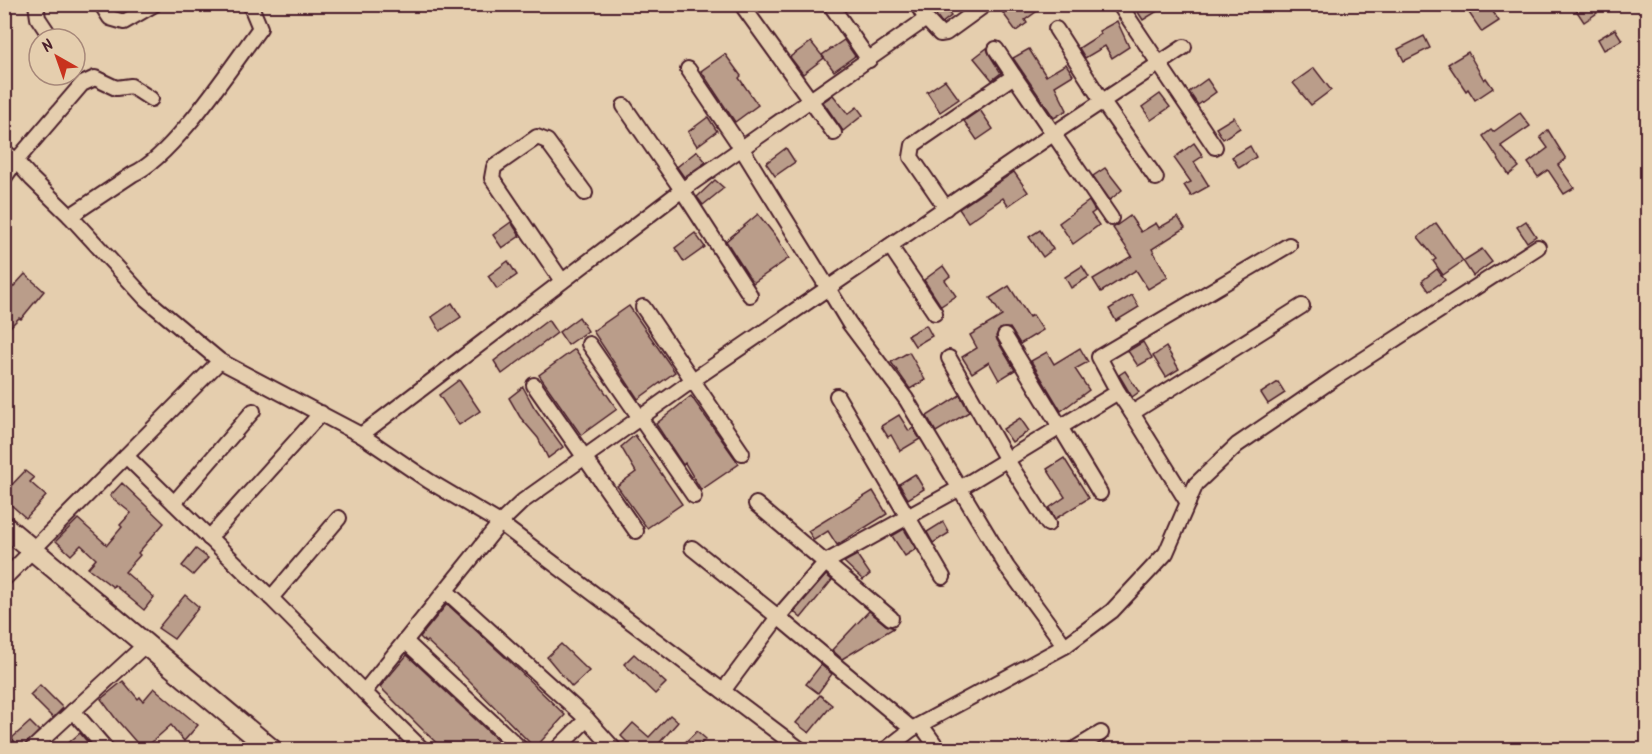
<svg xmlns="http://www.w3.org/2000/svg" width="1652" height="754" viewBox="0 0 1652 754" font-family="Kalam,sans-serif">
<rect width="100%" height="100%" fill="#e5ceae"/>
<filter id="ink" filterUnits="userSpaceOnUse"><feTurbulence type="fractalNoise" baseFrequency=".0167" numOctaves="2"/><feDisplacementMap in="SourceGraphic" scale="12" xChannelSelector="R" yChannelSelector="G"/><feConvolveMatrix kernelMatrix="1 2 1 2 8 2 1 2 1" color-interpolation-filters="sRGB"/></filter>
<g filter="url(#ink)">
<g fill="#ba9d8a" stroke="#4a1f2b" stroke-width="1.5">
<polygon points="928,4 943,4 951,16 942,23"/>
<polygon points="1006,4 1047,4 1025,20 1027,23 1016,31 1000,9"/>
<polygon points="1144,4 1169,4 1143,20 1136,9"/>
<polygon points="1463,4 1488,4 1499,21 1482,32"/>
<polygon points="1572,4 1591,4 1597,13 1584,22"/>
<polygon points="1117,21 1129,47 1112,58 1105,46 1085,58 1079,48 1101,34 1099,31"/>
<polygon points="1615,29 1622,40 1604,50 1598,39"/>
<polygon points="1424,36 1430,48 1404,61 1398,49"/>
<polygon points="844,40 855,56 834,71 822,55"/>
<polygon points="811,42 824,58 803,74 790,57"/>
<polygon points="987,48 989,54 1001,73 992,80 974,58"/>
<polygon points="1029,49 1046,76 1066,64 1073,75 1055,86 1067,110 1054,118 1013,58"/>
<polygon points="1468,52 1484,80 1486,78 1493,88 1475,100 1468,89 1466,91 1448,64"/>
<polygon points="725,54 741,76 739,78 758,105 735,122 701,71"/>
<polygon points="1314,68 1331,90 1311,105 1293,83"/>
<polygon points="1207,79 1216,92 1198,105 1189,92"/>
<polygon points="945,80 959,99 940,112 927,92"/>
<polygon points="1160,94 1170,107 1151,120 1142,107"/>
<polygon points="833,95 848,114 857,107 863,115 843,131 823,102"/>
<polygon points="980,110 993,129 977,140 964,121"/>
<polygon points="1520,113 1530,126 1501,146 1519,167 1509,175 1483,136 1491,130 1493,132"/>
<polygon points="708,117 717,131 697,146 688,132"/>
<polygon points="1234,117 1240,128 1223,139 1216,128"/>
<polygon points="1548,130 1566,159 1558,165 1574,188 1564,194 1548,170 1538,177 1528,163 1548,148 1540,137"/>
<polygon points="1194,143 1203,156 1194,162 1209,186 1191,196 1184,185 1191,182 1174,158"/>
<polygon points="1250,146 1256,157 1239,168 1232,157"/>
<polygon points="786,148 795,162 775,176 766,163"/>
<polygon points="697,151 706,162 684,177 677,167"/>
<polygon points="1105,168 1122,190 1110,200 1093,176"/>
<polygon points="1014,172 1028,192 1008,206 1003,198 968,222 959,209"/>
<polygon points="715,180 724,188 703,205 697,197"/>
<polygon points="1089,201 1095,211 1091,214 1099,225 1073,244 1059,223"/>
<polygon points="758,214 777,238 789,258 753,283 726,241"/>
<polygon points="1130,216 1141,232 1156,223 1159,228 1178,217 1185,228 1152,249 1168,277 1148,289 1136,270 1101,292 1093,279 1132,256 1113,228"/>
<polygon points="1526,221 1536,236 1527,242 1517,227"/>
<polygon points="511,222 520,236 502,248 493,235"/>
<polygon points="1436,223 1463,261 1443,275 1433,261 1436,259 1418,237"/>
<polygon points="1040,230 1053,249 1043,257 1029,237"/>
<polygon points="695,233 705,247 684,262 675,248"/>
<polygon points="1482,249 1492,262 1473,276 1463,261"/>
<polygon points="508,261 517,275 497,289 488,276"/>
<polygon points="943,266 950,276 945,280 956,296 941,306 924,280"/>
<polygon points="1082,266 1089,277 1071,288 1065,277"/>
<polygon points="1437,269 1445,280 1429,291 1422,281"/>
<polygon points="25,274 44,291 21,319 19,318 4,333 4,297"/>
<polygon points="1009,286 1029,317 1033,315 1043,330 1020,344 1010,328 1000,329 996,336 997,340 1015,370 999,380 989,362 972,373 962,357 977,348 970,335 1002,316 990,298"/>
<polygon points="1132,295 1139,307 1116,321 1109,309"/>
<polygon points="452,303 461,317 440,331 432,317"/>
<polygon points="629,306 675,372 638,399 593,331"/>
<polygon points="579,317 588,331 568,345 559,332"/>
<polygon points="548,320 557,333 502,374 494,361"/>
<polygon points="926,325 932,336 915,346 908,335"/>
<polygon points="1143,342 1152,358 1138,366 1128,351"/>
<polygon points="1166,347 1179,369 1166,377 1153,356"/>
<polygon points="1080,348 1088,362 1075,369 1089,390 1061,411 1031,361 1047,352 1054,364"/>
<polygon points="575,349 617,409 581,435 539,375"/>
<polygon points="909,352 925,380 910,389 891,362"/>
<polygon points="1125,371 1139,392 1132,397 1119,375"/>
<polygon points="459,380 480,411 459,425 439,395"/>
<polygon points="1278,382 1285,393 1268,404 1261,393"/>
<polygon points="523,387 534,407 563,447 548,458 538,438 520,417 509,398"/>
<polygon points="960,395 969,412 936,432 927,416"/>
<polygon points="691,396 739,464 701,490 685,463 683,465 656,424"/>
<polygon points="899,415 909,431 913,428 920,439 900,451 891,435 888,437 881,426"/>
<polygon points="1020,418 1029,431 1012,442 1003,429"/>
<polygon points="635,435 682,504 647,528 617,486 636,472 621,447"/>
<polygon points="1064,458 1089,498 1055,519 1049,508 1065,497 1047,469"/>
<polygon points="25,471 34,478 30,482 46,496 26,518 10,504 4,510 4,493"/>
<polygon points="915,474 924,489 908,499 899,484"/>
<polygon points="122,483 164,523 138,553 140,555 125,572 154,597 144,610 114,585 113,587 88,568 96,559 81,545 71,555 56,541 78,519 107,545 122,527 120,525 131,513 110,496"/>
<polygon points="873,491 887,514 837,545 828,531 814,540 808,531"/>
<polygon points="943,522 949,533 933,543 927,532"/>
<polygon points="904,529 916,549 905,556 892,536"/>
<polygon points="196,549 208,558 193,575 182,566"/>
<polygon points="857,555 870,574 863,580 844,562"/>
<polygon points="826,575 832,580 801,618 794,612"/>
<polygon points="185,595 199,607 174,639 158,628"/>
<polygon points="447,604 505,657 565,715 535,748 456,668 427,641 426,643 420,637"/>
<polygon points="869,611 886,625 894,628 842,659 832,650"/>
<polygon points="561,644 589,671 572,687 547,657"/>
<polygon points="634,654 666,683 655,694 624,664"/>
<polygon points="407,655 508,750 444,750 427,734 380,687"/>
<polygon points="821,665 832,674 818,693 806,684"/>
<polygon points="123,681 138,699 140,697 143,701 154,688 198,725 184,741 171,725 143,750 116,719 101,699"/>
<polygon points="40,685 63,708 53,718 30,695"/>
<polygon points="820,695 832,705 809,733 796,723"/>
<polygon points="670,715 678,722 653,750 635,750 621,736 633,723 649,737"/>
<polygon points="30,722 39,731 21,750 12,738"/>
<polygon points="697,731 706,739 694,750 677,750"/>
<polygon points="80,733 89,744 82,750 60,750"/>
</g>
<g fill="none" stroke-linecap="round" stroke-linejoin="round">
<defs>
<g id="street">
<polyline points="36,4 38,18 52,39"/>
<polyline points="101,4 110,18 124,22 155,4"/>
<polyline points="830,4 869,60"/>
<polyline points="917,4 926,19 940,34 946,33 986,4"/>
<polyline points="1119,4 1215,147"/>
<polyline points="744,8 834,133"/>
<polyline points="1056,29 1102,101 1156,178"/>
<polyline points="996,49 1014,76"/>
<polyline points="688,69 742,149 828,288 1053,134 1184,47"/>
<path d="M151,99L131,86L116,88L95,78L82,84L16,161L32,179L70,216L133,174C172,158 233,64 260,28L250,4"/>
<polyline points="624,106 682,190 750,295"/>
<polyline points="4,151 16,161 4,178"/>
<polyline points="946,208 911,157 913,145 1014,76 1111,218"/>
<polyline points="70,216 146,299 220,361 361,435 429,481 500,523 801,750"/>
<polyline points="890,246 935,313"/>
<polyline points="562,281 492,178 494,167 537,137 547,141 585,193"/>
<polyline points="643,307 742,453"/>
<polyline points="1005,336 1100,493"/>
<polyline points="589,344 694,496"/>
<polyline points="949,358 1007,460 1048,524"/>
<polyline points="534,385 636,531"/>
<polyline points="1118,392 1132,413 1302,306"/>
<polyline points="837,396 943,577"/>
<polyline points="1132,413 1188,503"/>
<polyline points="361,435 682,190 926,19"/>
<polyline points="126,456 271,598 339,518"/>
<polyline points="174,503 253,411"/>
<polyline points="756,504 891,618"/>
<polyline points="209,538 321,413"/>
<polyline points="692,548 778,617 826,562 960,488 1118,392 1099,357 1289,245"/>
<polyline points="4,579 220,361"/>
<polyline points="446,591 587,719 556,750"/>
<polyline points="271,598 364,692"/>
<polyline points="405,641 500,523 523,501 693,380 828,288 849,323 906,399 1007,567 1065,646"/>
<polyline points="723,691 778,617 912,729"/>
<polyline points="73,711 107,750"/>
<polyline points="587,719 615,750"/>
<polyline points="921,725 939,750"/>
<polyline points="4,742 10,750"/>
<polyline points="31,750 146,644"/>
<polyline points="423,750 364,692 405,641 522,750"/>
<polyline points="885,750 912,729 1065,646 1112,611 1166,553 1196,484 1237,445 1335,378 1538,247"/>
<polyline points="1073,750 1101,733"/>
</g>
<polyline id="secondary" points="4,526 272,750"/>
</defs>
<use href="#street" stroke="#4a1f2b" stroke-width="18"/>
<use href="#secondary" stroke="#4a1f2b" stroke-width="24"/>
<use href="#street" stroke="#e5ceae" stroke-width="14"/>
<use href="#secondary" stroke="#e5ceae" stroke-width="20"/>
</g>
</g>
<rect width="1652" height="754" fill="none" stroke="#e5ceae" stroke-width="24"/>
<rect x="12" y="12" width="1628" height="730" fill="none" stroke="#4a1f2b" stroke-width="2" filter="url(#ink)"/>
<g transform="translate(57 57) rotate(320)"><circle r="28" fill="#e5ceae" stroke="#a7887a" stroke-width="1.5"/>
<path d="M0-4.5L10 22L0 15L-10 22Z" fill="#c8321e"/>
<text y="-9" font-size="16" font-weight="bold" text-anchor="middle" fill="#4a1f2b">N</text>
</g>
</svg>
